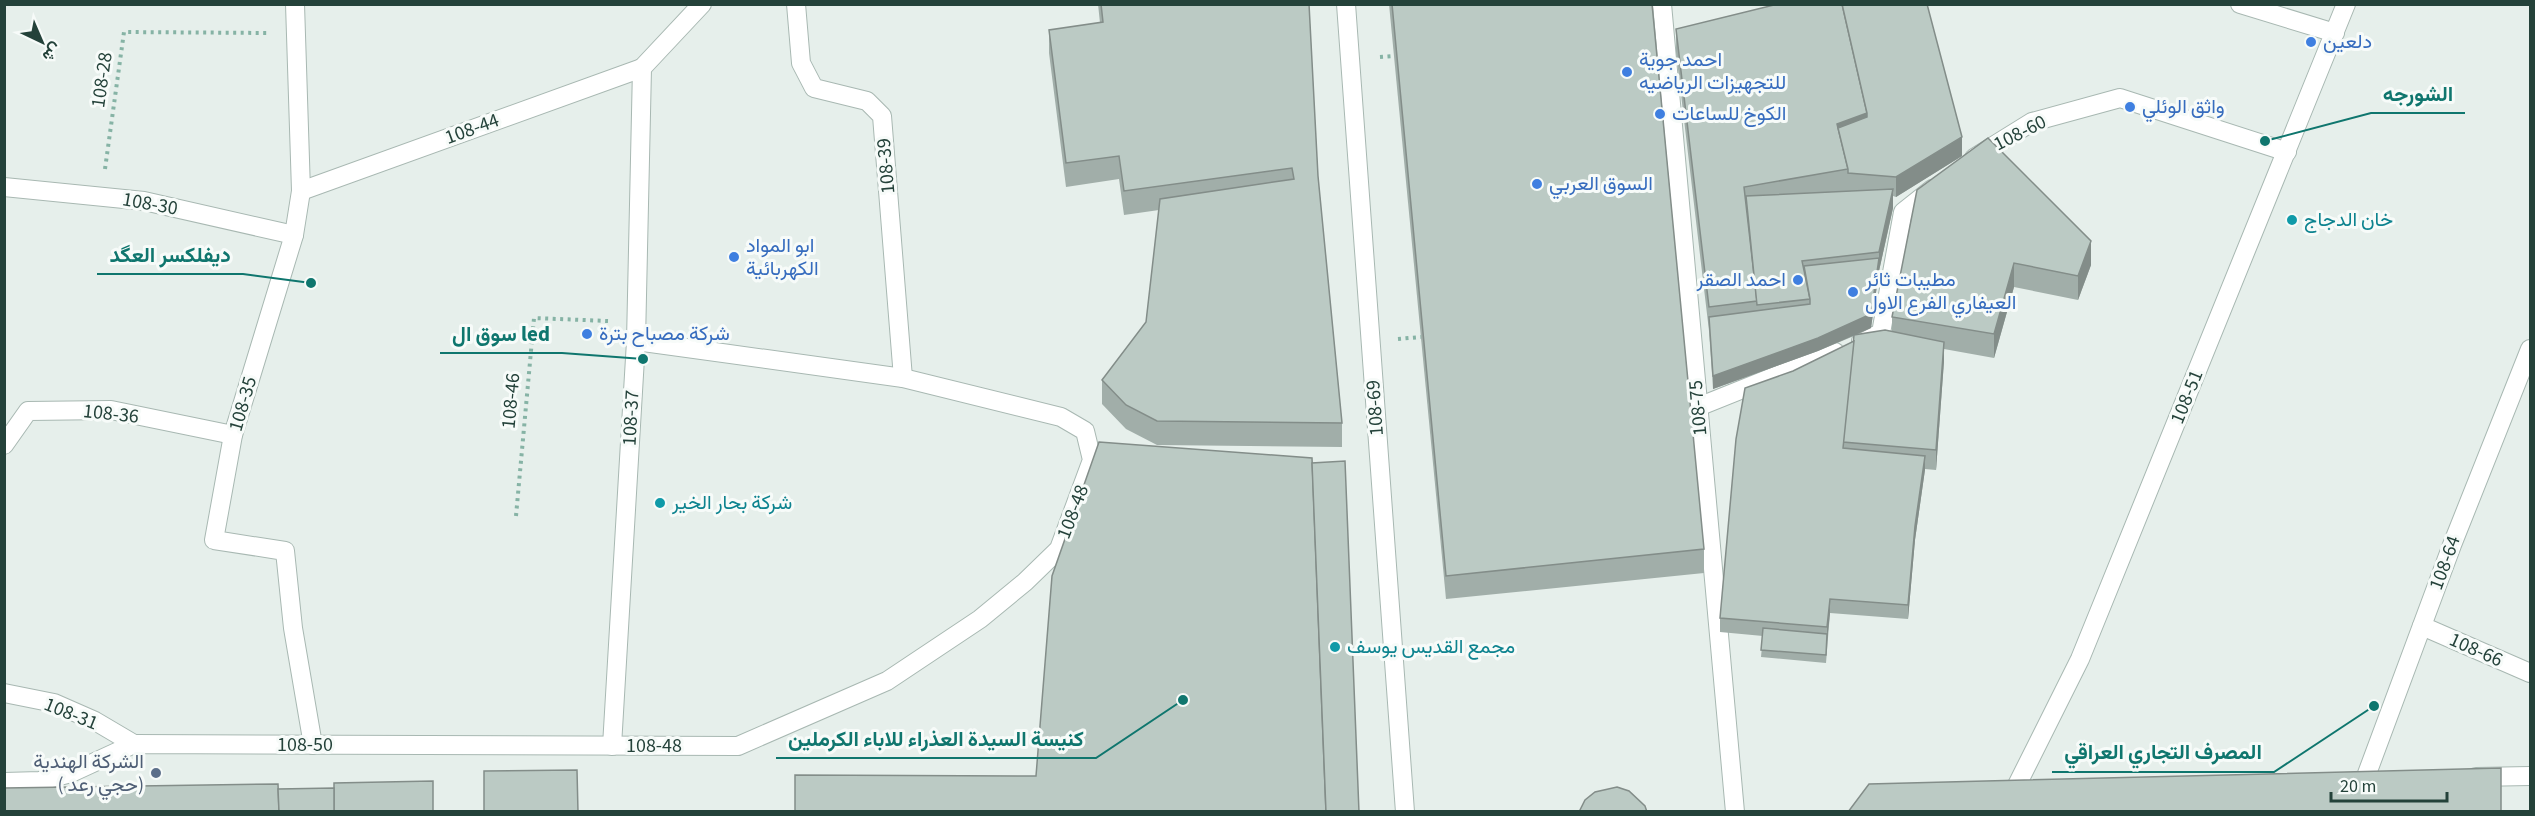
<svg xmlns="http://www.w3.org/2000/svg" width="2535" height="816" viewBox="0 0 2535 816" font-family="'Source Sans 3',Vazirmatn,sans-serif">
<rect width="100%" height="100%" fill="#e6efeb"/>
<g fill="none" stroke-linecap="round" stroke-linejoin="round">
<defs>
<g id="minor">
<polyline points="295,4 301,191 294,235 233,435 214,540 285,551 293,628 313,745"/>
<polyline points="796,4 801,63 814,88 867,101 882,116 903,378"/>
<polyline points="1346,4 1405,812"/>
<polyline points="1662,4 1735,812"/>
<polyline points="2240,4 2335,33"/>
<polyline points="1974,158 2032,122 2120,98 2287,152"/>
<polyline points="4,187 144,201 294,235"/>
<polyline points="301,191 642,68"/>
<polyline points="1861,341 1881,333 1903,212 1932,189"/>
<polyline points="1698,407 1835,352"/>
<polyline points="4,445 28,411 111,410 233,435"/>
<polyline points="2422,626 2530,673"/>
<polyline points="4,693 54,703 95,721 134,744"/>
<polyline points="612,746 636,341 642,68 702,4"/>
<polyline points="2476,777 2530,776"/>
<polyline points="2365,779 2452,545 2530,349"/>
<polyline points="4,782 40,781 71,773 134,744 738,746 887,681 980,619 1025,582 1059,549 1092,460 1085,431 1061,417 903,378 636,341"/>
<polyline points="2017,785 2080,659 2346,4"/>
</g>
</defs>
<use href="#minor" stroke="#a8b8b2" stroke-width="20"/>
<g stroke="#86b3a5" stroke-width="4" stroke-dasharray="3 4.5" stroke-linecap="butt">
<polyline points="1380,57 1394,56"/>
<polyline points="105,169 124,32 268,33"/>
<polyline points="1398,339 1421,337"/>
<polyline points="516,516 534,318 608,321"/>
</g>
<use href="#minor" stroke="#fff" stroke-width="18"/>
</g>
<g fill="#a1aea9">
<polygon points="1098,4 1309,4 1318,176 1342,423 1342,447 1157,445 1126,429 1102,404 1102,380 1146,322 1159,210 1124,215 1119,179 1066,187 1049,53 1049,30 1100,23"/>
<polygon points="1389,4 1652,4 1704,549 1704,573 1446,599"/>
<polygon points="1676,29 1962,156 1896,197 1893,196 1893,208 1879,271 1871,328 1857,335 1892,331 1892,317 1917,190 2091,265 2078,300 2014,287 1994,358 1944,349 1944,361 1936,470 1925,469 1915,540 1908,619 1830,613 1826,663 1761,657 1763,636 1720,632 1720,618 1793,371 1854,341 1854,336 1818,351 1713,389 1709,331 1676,52"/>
</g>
<g fill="#838d89">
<polygon points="1867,113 1867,136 1841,146 1837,124"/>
<polygon points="1962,137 1962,156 1896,197 1896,177"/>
<polygon points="1893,189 1893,208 1879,271 1871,328 1818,351 1713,389 1713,376 1879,258 1879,252"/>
<polygon points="2091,241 2091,265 2078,300 2078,276"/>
<polygon points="2014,263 2014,287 1994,358 1994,334"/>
<polygon points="1944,342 1944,361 1936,470 1936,450"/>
<polygon points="1925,456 1925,470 1915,540 1908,619 1908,605 1915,526"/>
<polygon points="1830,599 1830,613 1827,641 1827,627"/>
</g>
<g fill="#bbcac4" stroke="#838d89" stroke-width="1.5">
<polygon points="1101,4 1309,4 1318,176 1342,423 1157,421 1126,405 1102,380 1146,322 1160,199 1294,179 1292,168 1124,191 1119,156 1066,163 1049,30 1103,22"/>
<polygon points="1392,4 1652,4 1704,549 1446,576"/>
<polygon points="1778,4 1842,4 1867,113 1837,124 1848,169 1744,187 1757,301 1709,307 1676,29"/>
<polygon points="1842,4 1927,4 1962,137 1896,177 1848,173 1848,169 1838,128 1867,117 1867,113"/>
<polygon points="1988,138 2091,241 2078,276 2014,263 1994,334 1892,317 1917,190"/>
<polygon points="1893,189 1879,252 1802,261 1810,299 1757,305 1746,196"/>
<polygon points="1879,258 1871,314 1818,338 1713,376 1709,317 1810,304 1810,299 1804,266"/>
<polygon points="1885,330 1944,342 1936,450 1843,442 1854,335"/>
<polygon points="1854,341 1843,448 1925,456 1915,526 1908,605 1830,599 1827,627 1720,618 1736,439 1745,388 1793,371"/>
<polygon points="1099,442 1312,458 1326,812 795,812 795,775 1036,776 1052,576"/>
<polygon points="1345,461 1359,812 1326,812 1312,463"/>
<polygon points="1763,628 1827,634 1826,655 1761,650"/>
<polygon points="2501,768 2501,812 1848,812 1869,784"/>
<polygon points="577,770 578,812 484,812 484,771"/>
<polygon points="433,781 433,812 334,812 334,783"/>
<polygon points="278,784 279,812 4,812 4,788"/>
<polygon points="1617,787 1629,791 1645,806 1647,812 1579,812 1585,800 1595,792"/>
<polygon points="334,788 334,812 279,812 278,789"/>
</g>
<g fill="#3f7fe0" stroke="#f7fbf9" stroke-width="2">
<circle cx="2311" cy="42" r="6"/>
<circle cx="1627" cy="72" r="6"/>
<circle cx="2130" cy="107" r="6"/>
<circle cx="1660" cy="114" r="6"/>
<circle cx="1537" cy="184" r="6"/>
<circle cx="734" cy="257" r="6"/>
<circle cx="1798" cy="280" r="6"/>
<circle cx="1853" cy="292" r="6"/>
<circle cx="587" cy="334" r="6"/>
</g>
<g fill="#0f9aa8" stroke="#f7fbf9" stroke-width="2">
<circle cx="2292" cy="220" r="6"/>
<circle cx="660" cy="503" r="6"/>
<circle cx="1335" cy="647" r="6"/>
</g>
<circle fill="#5c6f8a" stroke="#f7fbf9" stroke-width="2" cx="156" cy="773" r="6"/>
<g text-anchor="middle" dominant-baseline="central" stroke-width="6" stroke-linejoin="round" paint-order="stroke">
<g font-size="20" fill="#366cbe" stroke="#f7fbf9" text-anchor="start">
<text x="2323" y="42">دلعين</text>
<text x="1639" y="60">احمد جوية<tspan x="1639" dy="23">للتجهيزات الرياضيه</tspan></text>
<text x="2142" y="107">واثق الوئلي</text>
<text x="1672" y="114">الكوخ للساعات</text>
<text x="1549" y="184">السوق العربي</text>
<text x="746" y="246">ابو المواد<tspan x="746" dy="23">الكهربائية</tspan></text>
<text x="1786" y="280" text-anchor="end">احمد الصقر</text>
<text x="1865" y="280">مطيبات ثائر<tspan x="1865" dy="23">العيفاري الفرع الاول</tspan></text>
<text x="599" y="334">شركة مصباح بترة</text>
</g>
<g font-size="20" fill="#24423a" stroke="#f7fbf9">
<text transform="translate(102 80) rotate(-82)">108-28</text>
<text transform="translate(472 129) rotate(-20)">108-44</text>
<text transform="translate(2020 133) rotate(-27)">108-60</text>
<text transform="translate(886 166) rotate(-95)">108-39</text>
<text transform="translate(150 204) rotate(10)">108-30</text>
<text transform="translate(2187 397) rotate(-68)">108-51</text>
<text transform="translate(511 401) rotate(-85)">108-46</text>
<text transform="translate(243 404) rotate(-74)">108-35</text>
<text transform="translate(1375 408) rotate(-94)">108-69</text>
<text transform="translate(1698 408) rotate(-95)">108-75</text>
<text transform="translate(111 414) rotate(6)">108-36</text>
<text transform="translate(631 418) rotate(-87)">108-37</text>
<text transform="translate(1073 512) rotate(-69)">108-48</text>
<text transform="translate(2445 563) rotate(-70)">108-64</text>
<text transform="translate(2476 650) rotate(24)">108-66</text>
<text transform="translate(71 714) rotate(22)">108-31</text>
<text x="305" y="745">108-50</text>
<text x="654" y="746">108-48</text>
</g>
<g font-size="20" fill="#0d838f" stroke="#f7fbf9" text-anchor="start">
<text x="2304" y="220">خان الدجاج</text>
<text x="672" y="503">شركة بحار الخير</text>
<text x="1347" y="647">مجمع القديس يوسف</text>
</g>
<g font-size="20" fill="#4e5e75" stroke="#f7fbf9" text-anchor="end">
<text x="144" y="762">الشركة الهندية<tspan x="144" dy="23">( حجي رعد)</tspan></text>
</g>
</g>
<path fill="none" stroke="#0f766e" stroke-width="2" d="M2265 141L2371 113H2465M311 283L243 274H97M643 359L562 353H440M1183 700L1096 758H776M2374 706L2274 772H2052"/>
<g fill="#0f766e" stroke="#f7fbf9" stroke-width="2">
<circle cx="2265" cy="141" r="6"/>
<circle cx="311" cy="283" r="6"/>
<circle cx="643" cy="359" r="6"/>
<circle cx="1183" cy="700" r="6"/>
<circle cx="2374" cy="706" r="6"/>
</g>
<g font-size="21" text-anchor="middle" font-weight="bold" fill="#0f766e" stroke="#f7fbf9" stroke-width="6" stroke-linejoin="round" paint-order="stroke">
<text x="2418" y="101">الشورجه</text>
<text x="170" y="262">ديفلكسر العگد</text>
<text x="501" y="341">سوق ال led</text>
<text x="936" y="746">كنيسة السيدة العذراء للاباء الكرملين</text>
<text x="2163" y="759">المصرف التجاري العراقي</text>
</g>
<rect width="2535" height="816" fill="none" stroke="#24423a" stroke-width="12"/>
<g transform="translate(42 42) rotate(136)" stroke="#f7fbf9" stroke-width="4.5" paint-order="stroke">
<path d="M0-4.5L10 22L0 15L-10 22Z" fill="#24423a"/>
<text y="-9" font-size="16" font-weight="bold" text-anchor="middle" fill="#24423a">ش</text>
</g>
<path d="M2331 792v9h116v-9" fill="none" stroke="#24423a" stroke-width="3"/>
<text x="2340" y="792" font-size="18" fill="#24423a" stroke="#f7fbf9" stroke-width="4.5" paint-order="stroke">20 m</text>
</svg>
